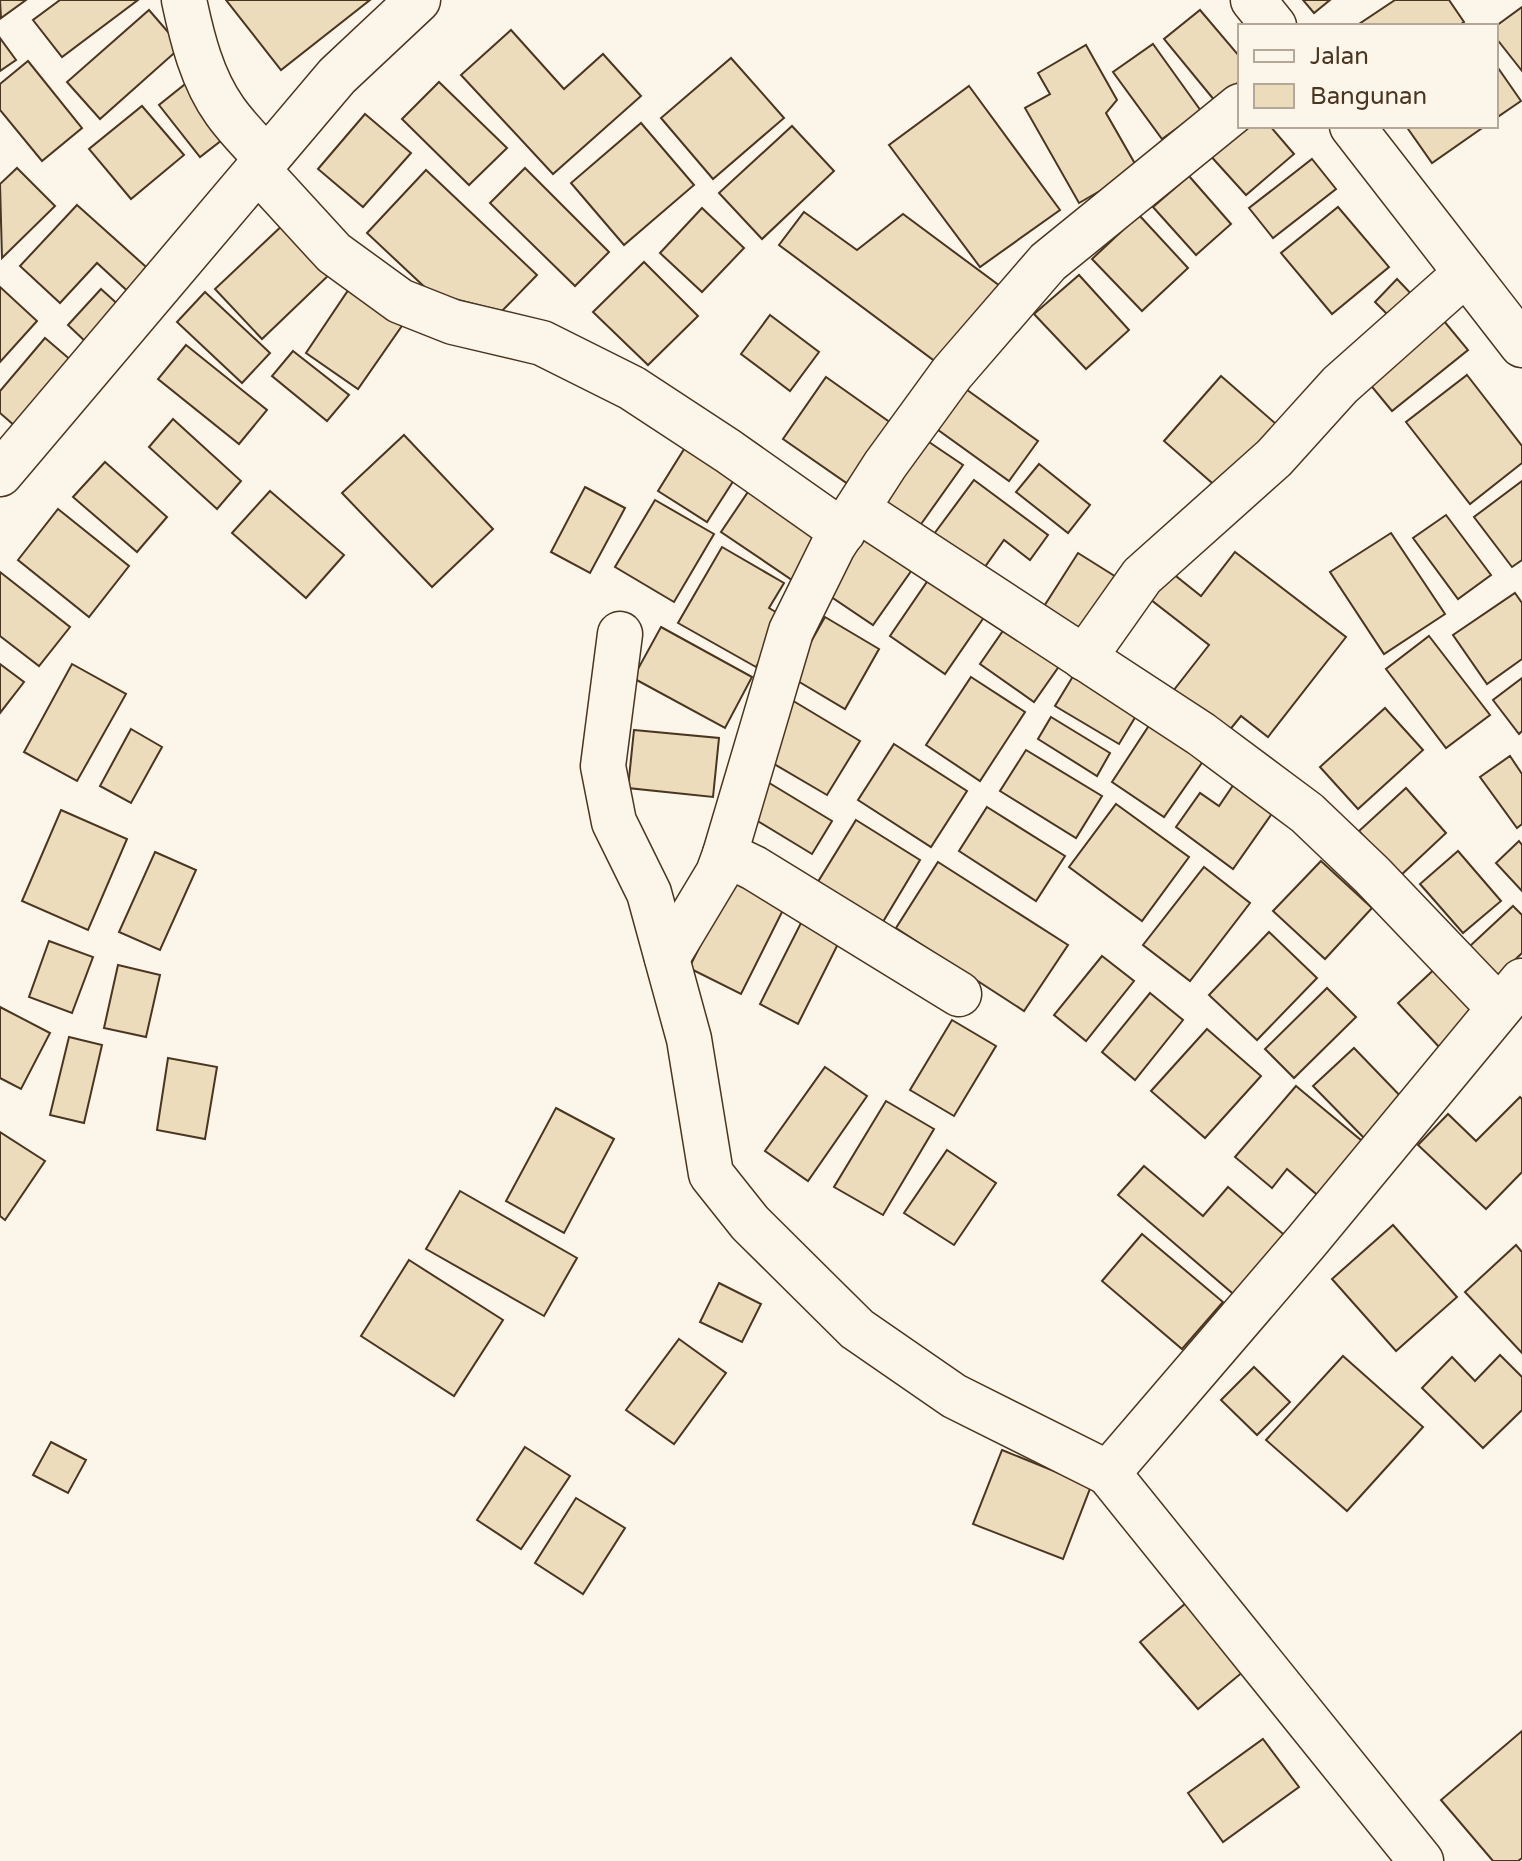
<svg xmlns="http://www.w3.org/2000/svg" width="1522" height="1861" viewBox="0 0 1522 1861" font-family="'Varela Round',sans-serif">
<rect width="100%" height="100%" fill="#fbf6e9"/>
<g fill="#ecdcbc" stroke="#4a3520" stroke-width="2">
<polygon points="0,0 26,0 1,18"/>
<polygon points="60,0 138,0 62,57 33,20"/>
<polygon points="226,0 370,0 281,70"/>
<polygon points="1303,0 1330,0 1314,13"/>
<polygon points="1395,0 1449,0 1464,22 1458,26 1356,26"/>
<polygon points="1522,7 1522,71 1496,38 1496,26"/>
<polygon points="149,10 181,47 100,119 67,82"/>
<polygon points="1200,10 1240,57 1240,81 1215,101 1164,39"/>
<polygon points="511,30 564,89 603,54 641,96 553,174 461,75"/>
<polygon points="0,38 16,60 0,71"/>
<polygon points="1153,44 1201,111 1162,139 1113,72"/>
<polygon points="1086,45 1117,100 1106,113 1138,169 1079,203 1025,108 1050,94 1038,73"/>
<polygon points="731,58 784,118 713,179 661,118"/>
<polygon points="28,61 82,128 42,161 0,110 0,84"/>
<polygon points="1496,65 1521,101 1496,118"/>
<polygon points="189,81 231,133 200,157 159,105"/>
<polygon points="439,82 507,148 469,185 402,119"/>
<polygon points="969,86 1060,210 980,267 889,145"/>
<polygon points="142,106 184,155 131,199 89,149"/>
<polygon points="365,114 411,153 363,207 318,169"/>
<polygon points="641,123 694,185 624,245 571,183"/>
<polygon points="792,126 834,171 762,239 719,193"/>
<polygon points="1240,126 1270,126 1294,154 1246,195 1208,153"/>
<polygon points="1406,126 1485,126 1432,163"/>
<polygon points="1312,159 1336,189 1273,238 1249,208"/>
<polygon points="17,168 55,206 2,258 0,184"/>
<polygon points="525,168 609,252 575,286 490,203"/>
<polygon points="426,170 537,275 502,311 431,293 367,233"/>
<polygon points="1189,176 1231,224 1196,255 1153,207"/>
<polygon points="77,205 154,274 133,296 97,263 60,303 20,266"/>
<polygon points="1338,207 1389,267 1332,314 1281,253"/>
<polygon points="702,208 744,248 702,292 660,253"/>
<polygon points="804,212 857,250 903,214 1000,286 940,365 779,245"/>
<polygon points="1139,215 1188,268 1142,311 1092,259"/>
<polygon points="286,222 333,271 262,339 215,289"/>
<polygon points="644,262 698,316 648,365 593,312"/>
<polygon points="1079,275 1129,330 1086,369 1034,314"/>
<polygon points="1397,279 1417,300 1395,322 1375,302"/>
<polygon points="353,283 406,320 358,389 306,353"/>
<polygon points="0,287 37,321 0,362"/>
<polygon points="101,289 122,308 88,344 68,325"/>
<polygon points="205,292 270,353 242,383 177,322"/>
<polygon points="770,315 819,352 790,391 741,354"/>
<polygon points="1439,315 1468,350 1392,411 1363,376"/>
<polygon points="45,338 72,361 15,426 0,413 0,391"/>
<polygon points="186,345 267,410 239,444 158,379"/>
<polygon points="293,351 349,395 327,421 272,376"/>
<polygon points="1467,375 1522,446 1522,463 1470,504 1406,422"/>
<polygon points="1221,376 1284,431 1227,496 1164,441"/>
<polygon points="826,377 891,423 848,484 783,439"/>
<polygon points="963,387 1038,441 1009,481 934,427"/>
<polygon points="173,419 241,481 217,509 149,447"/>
<polygon points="404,435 493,529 432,587 342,493"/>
<polygon points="691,438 741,469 707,522 658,491"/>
<polygon points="926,440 963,465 919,527 883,503"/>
<polygon points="105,462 167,517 137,552 73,497"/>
<polygon points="1039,464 1090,505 1068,533 1016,492"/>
<polygon points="756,480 827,527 792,580 721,532"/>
<polygon points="974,480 1048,535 1030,560 1004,540 982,571 934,534"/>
<polygon points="1522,481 1522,560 1512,567 1474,517"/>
<polygon points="585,487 625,508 590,573 551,552"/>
<polygon points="270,491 344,555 306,598 232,533"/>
<polygon points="655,500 714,534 674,602 615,567"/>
<polygon points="58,509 129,566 89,617 18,560"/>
<polygon points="1446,515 1491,575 1458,599 1413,538"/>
<polygon points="864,531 914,567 873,625 821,590"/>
<polygon points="1391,533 1445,614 1384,654 1330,572"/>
<polygon points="722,547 784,583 769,608 784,617 756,667 678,623"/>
<polygon points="1235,552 1346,637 1268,737 1241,716 1224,737 1170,695 1209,645 1146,596 1167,569 1201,596"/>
<polygon points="1078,553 1121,580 1084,638 1041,611"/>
<polygon points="0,572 70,627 39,666 0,636"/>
<polygon points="933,573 989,610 945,674 890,636"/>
<polygon points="1515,593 1522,603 1522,659 1487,684 1453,635"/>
<polygon points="825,617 879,649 845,709 791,677"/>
<polygon points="1007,625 1062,662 1034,702 980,664"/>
<polygon points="661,627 752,677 725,728 633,678"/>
<polygon points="1429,636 1490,715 1446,748 1386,669"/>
<polygon points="0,664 24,682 0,713"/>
<polygon points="72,664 126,694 77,781 24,752"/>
<polygon points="1075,673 1139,711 1119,744 1055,706"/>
<polygon points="971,677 1025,712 980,781 926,745"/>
<polygon points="1522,678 1522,731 1519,734 1493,700"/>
<polygon points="790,699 860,741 827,795 757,754"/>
<polygon points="1385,708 1423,750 1358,809 1320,767"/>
<polygon points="1051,717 1110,753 1097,776 1038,739"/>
<polygon points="1152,721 1206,757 1164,817 1112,782"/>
<polygon points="131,729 162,747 131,803 100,786"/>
<polygon points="634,730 719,738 713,797 628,788"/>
<polygon points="894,744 967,791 931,847 858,800"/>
<polygon points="1026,750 1102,796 1076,838 1000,791"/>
<polygon points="1510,756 1522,774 1522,824 1517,828 1480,777"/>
<polygon points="766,781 832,821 812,854 746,814"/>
<polygon points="1234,784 1273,812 1233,869 1176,827 1200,793 1219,806"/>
<polygon points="1406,788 1446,833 1399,877 1359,831"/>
<polygon points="1116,804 1189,857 1142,921 1069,867"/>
<polygon points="987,807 1065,856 1036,901 959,851"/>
<polygon points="61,810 127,839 88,930 22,901"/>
<polygon points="856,820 920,860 881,925 816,885"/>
<polygon points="1519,841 1522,845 1522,891 1496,863"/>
<polygon points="1458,851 1501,901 1463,933 1420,884"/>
<polygon points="155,852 196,870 160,950 119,932"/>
<polygon points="1321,861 1372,908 1325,959 1273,911"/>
<polygon points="938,862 1068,945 1024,1011 896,928"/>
<polygon points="1204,867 1250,903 1190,981 1143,945"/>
<polygon points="735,876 787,902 741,994 689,968"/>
<polygon points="1513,906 1522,915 1522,953 1498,976 1470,946"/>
<polygon points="804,917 842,936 798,1024 760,1004"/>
<polygon points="1269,932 1317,978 1257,1040 1209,995"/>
<polygon points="49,941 93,957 72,1013 29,997"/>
<polygon points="1102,956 1134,981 1086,1041 1054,1015"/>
<polygon points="1440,964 1484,1009 1441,1049 1398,1003"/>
<polygon points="118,965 160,975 146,1037 104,1028"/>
<polygon points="1327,988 1356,1017 1294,1078 1265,1049"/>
<polygon points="1150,993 1183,1020 1135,1080 1102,1052"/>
<polygon points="0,1007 50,1033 21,1089 0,1078"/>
<polygon points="952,1020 996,1046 954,1116 910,1090"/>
<polygon points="1207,1029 1261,1076 1205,1138 1151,1091"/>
<polygon points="69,1037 102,1045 84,1123 50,1115"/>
<polygon points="1354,1048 1409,1105 1368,1142 1313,1086"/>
<polygon points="168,1058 217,1067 205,1139 157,1130"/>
<polygon points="825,1067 867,1096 808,1181 765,1151"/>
<polygon points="1296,1086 1374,1151 1329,1205 1287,1169 1272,1188 1235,1157"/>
<polygon points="1520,1097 1522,1099 1522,1172 1486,1209 1418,1145 1448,1114 1476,1141"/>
<polygon points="886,1101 934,1129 883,1215 834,1187"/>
<polygon points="556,1108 614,1139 564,1233 506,1201"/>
<polygon points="0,1132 45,1161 5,1220 0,1216"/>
<polygon points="947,1150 996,1183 954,1245 904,1213"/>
<polygon points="1144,1166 1203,1216 1228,1187 1289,1239 1238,1298 1118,1195"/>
<polygon points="460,1191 577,1258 544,1316 426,1249"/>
<polygon points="1393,1225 1457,1297 1396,1351 1332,1279"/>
<polygon points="1142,1234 1223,1302 1182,1349 1102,1281"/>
<polygon points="1516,1245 1522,1252 1522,1353 1465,1292"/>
<polygon points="409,1260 503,1320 454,1396 361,1336"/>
<polygon points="719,1283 761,1304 742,1342 700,1322"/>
<polygon points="679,1339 726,1373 674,1444 626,1410"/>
<polygon points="1500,1355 1522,1377 1522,1410 1483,1448 1422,1388 1452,1357 1475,1381"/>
<polygon points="1343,1356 1423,1427 1347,1511 1266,1440"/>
<polygon points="1254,1367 1290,1402 1257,1435 1221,1400"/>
<polygon points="51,1442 86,1460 68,1493 33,1475"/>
<polygon points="525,1447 570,1476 521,1549 477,1520"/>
<polygon points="1002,1450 1091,1486 1063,1559 973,1524"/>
<polygon points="576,1498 625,1528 583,1594 535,1563"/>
<polygon points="1186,1603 1244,1671 1198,1709 1140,1642"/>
<polygon points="1522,1731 1522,1858 1518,1861 1493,1861 1441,1800"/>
<polygon points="1263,1739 1299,1787 1223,1842 1188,1793"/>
</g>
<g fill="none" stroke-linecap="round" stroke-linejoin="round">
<defs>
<g id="minor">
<path d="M184,0C192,38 202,79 225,111C237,128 253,144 267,159"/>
<polyline points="1253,0 1274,26"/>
<polyline points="1352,126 1522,345"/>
<polyline points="258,170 334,253 400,301 453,322 542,343 632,388 728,451 843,532"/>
<polyline points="0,474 337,76 418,0"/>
<polyline points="857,509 1201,734 1307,813 1372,875 1499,1008"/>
<polyline points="620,634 603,766 614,822 649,893 689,1039 711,1174 750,1223 857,1329 954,1396 1108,1473"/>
<polyline points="1084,658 1142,576 1274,458 1340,385 1466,273"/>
<polyline points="725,854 791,631 833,546 885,465 952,373 1048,262 1240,106"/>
<polyline points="667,958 718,873 725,854 754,868 959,994"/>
<polyline points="1421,1861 1108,1473 1307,1241 1522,981"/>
</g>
</defs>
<use href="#minor" stroke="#4a3520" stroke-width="47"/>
<use href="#minor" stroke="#fbf6e9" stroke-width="44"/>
</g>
<rect x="1238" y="24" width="260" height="104" fill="#fbf6e9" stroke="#b4a999" stroke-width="2"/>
<rect x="1254" y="50" width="40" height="12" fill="#fbf6e9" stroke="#b4a999" stroke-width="2"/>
<text x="1310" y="64" font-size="24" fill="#4a3520">Jalan</text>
<rect x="1254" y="84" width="40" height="24" fill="#ecdcbc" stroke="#b4a999" stroke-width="2"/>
<text x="1310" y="104" font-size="24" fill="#4a3520">Bangunan</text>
</svg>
